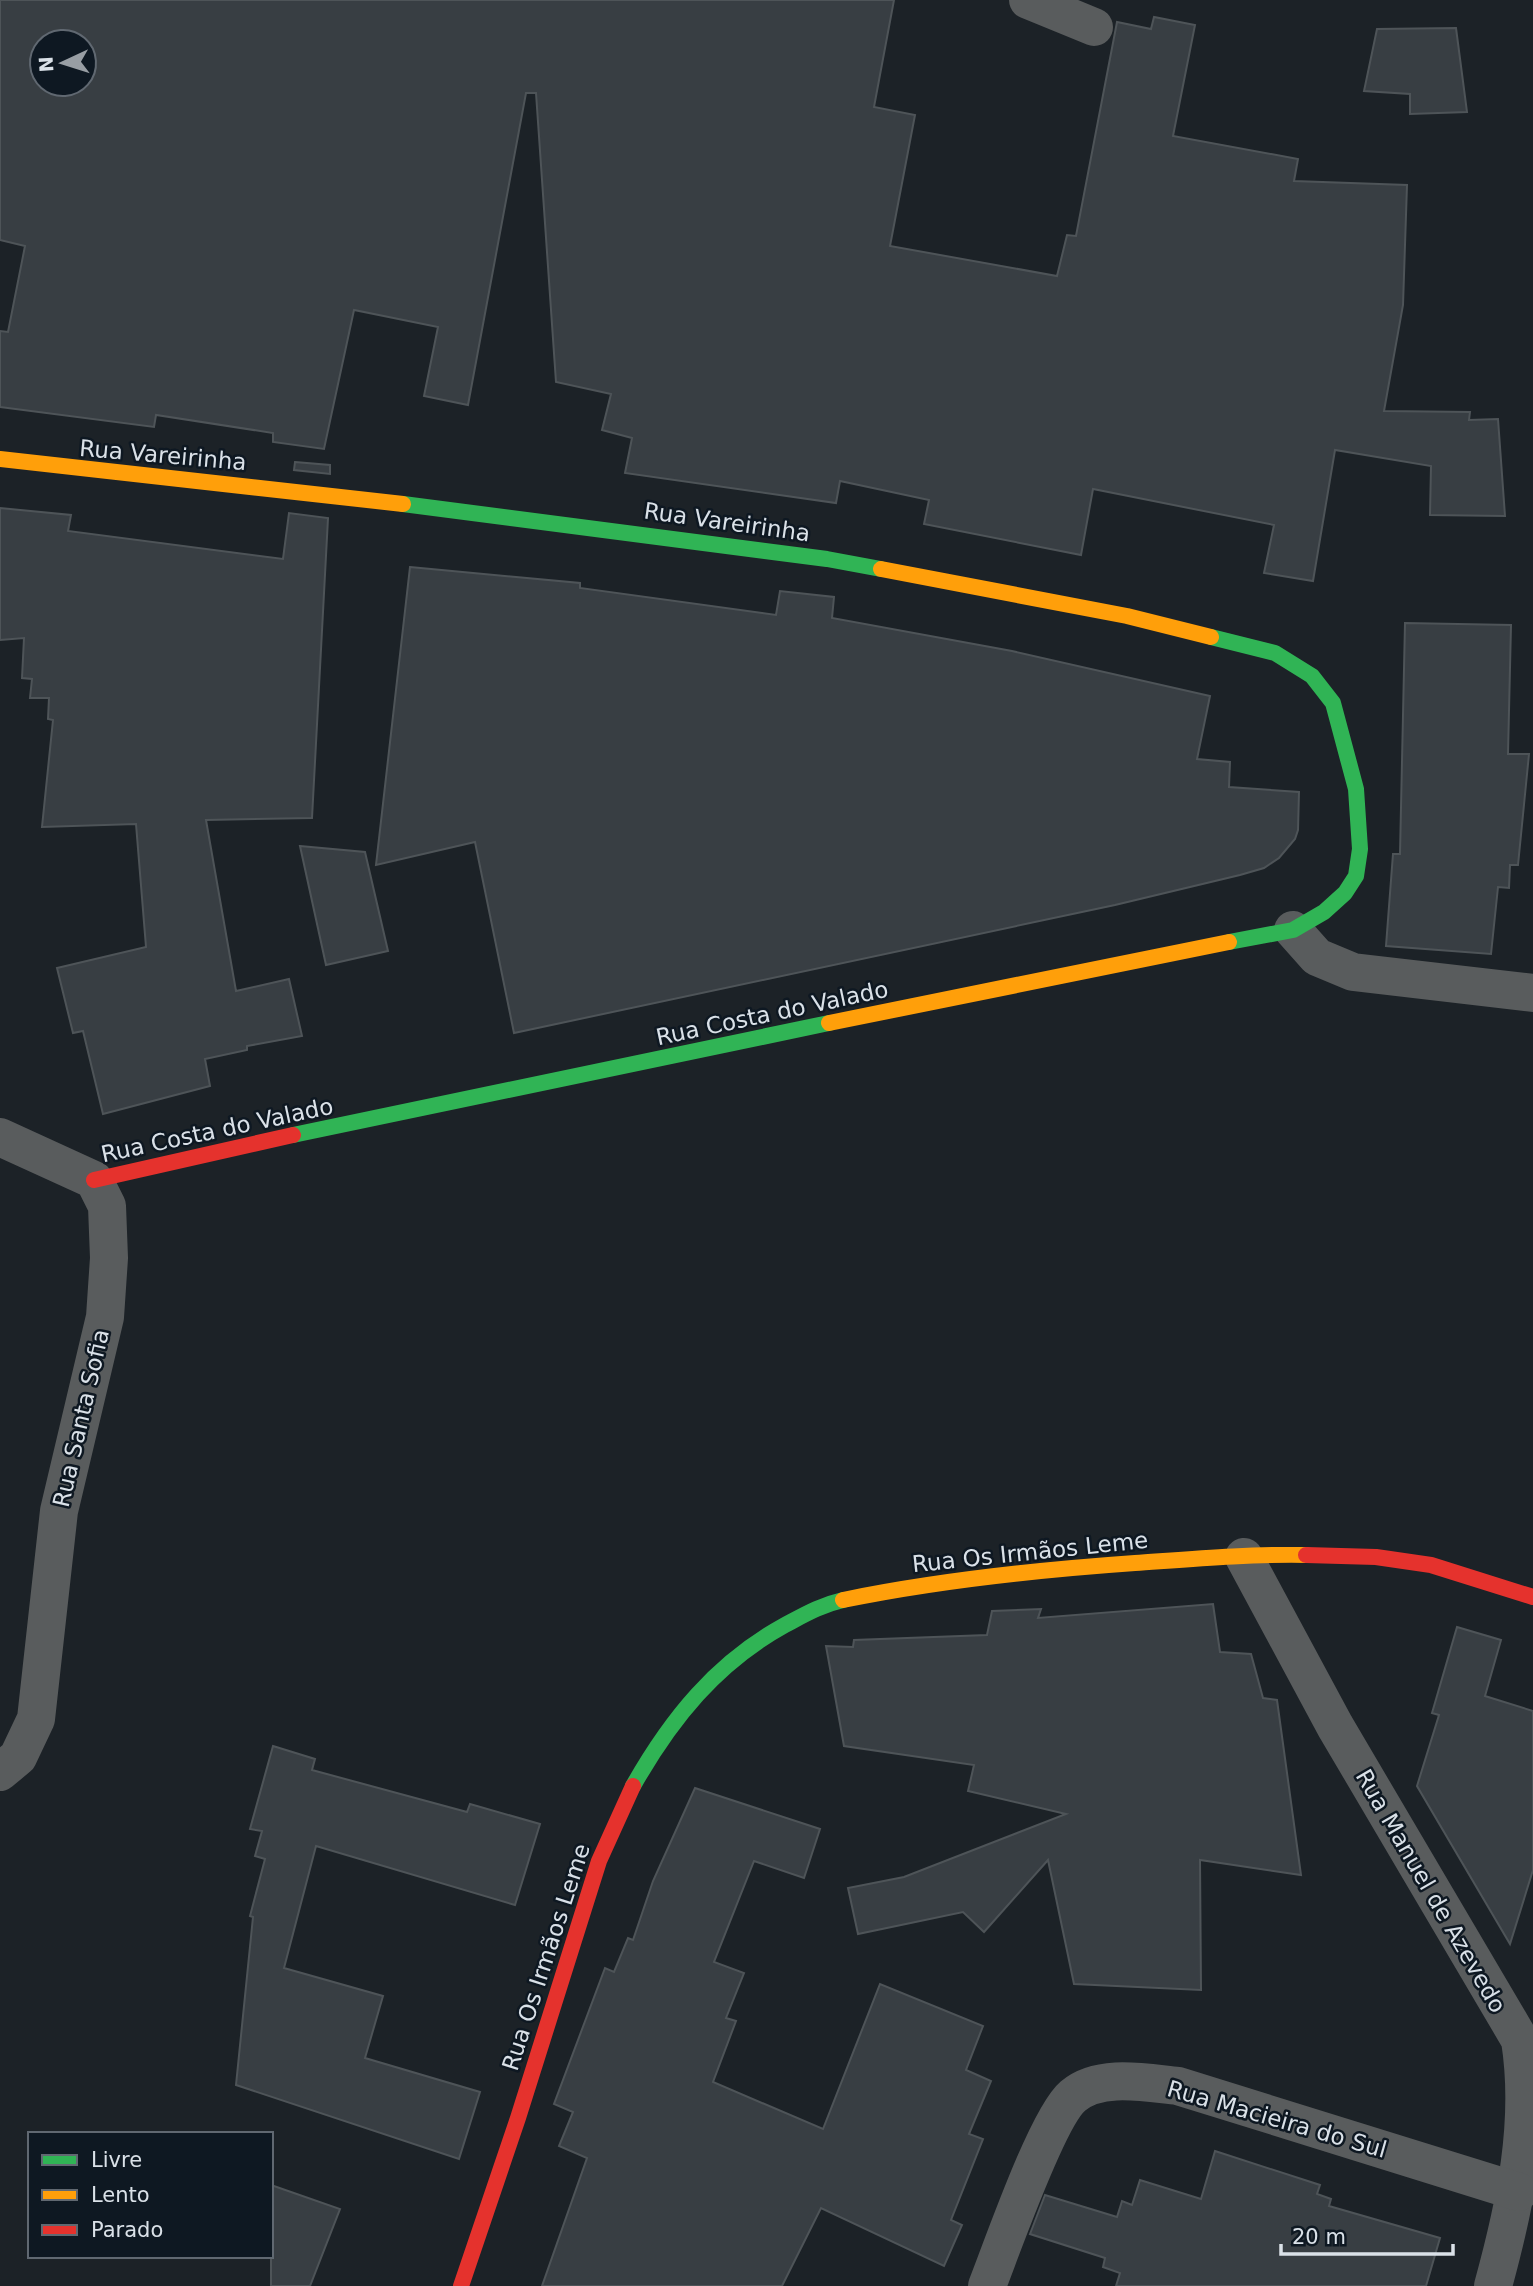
<svg xmlns="http://www.w3.org/2000/svg" width="1533" height="2286" viewBox="0 0 1533 2286" font-family="'DejaVu Sans',sans-serif">
<rect width="100%" height="100%" fill="#1c2227"/>
<g fill="#383e43" stroke="#4e5458" stroke-width="2" fill-rule="evenodd">
<path d="M0,0H894L874,107L915,115L890,246L1057,276L1067,235L1076,236L1117,22L1151,29L1154,17L1195,25L1173,136L1298,159L1294,181L1407,185L1403,305L1384,411L1470,412L1469,420L1498,419L1505,516L1430,515L1431,466L1335,450L1313,581L1264,573L1274,525L1093,489L1081,555L924,524L929,500L840,481L836,503L625,473L632,438L602,430L611,394L556,382L536,93H526L468,405L424,396L438,327L354,310L324,449L273,442V433L156,415L154,427L0,407V331L8,332L25,246L0,240ZM42,42H84V84H42Z"/>
<polygon points="1456,28 1467,112 1410,114 1410,94 1364,91 1377,29"/>
<polygon points="295,462 330,465 330,474 294,470"/>
<polygon points="0,508 71,515 68,531 283,559 289,513 328,518 312,818 206,820 236,991 289,979 302,1036 247,1046 247,1050 205,1059 210,1086 103,1114 83,1031 73,1033 57,968 146,947 136,824 42,827 53,720 48,719 49,698 30,698 32,679 22,678 24,638 0,640"/>
<polygon points="410,567 580,583 580,588 776,615 780,591 834,597 832,618 1012,651 1210,696 1197,759 1230,762 1229,787 1299,792 1298,830 1295,839 1279,858 1264,868 1240,875 1115,905 514,1033 475,842 376,865"/>
<polygon points="1405,623 1511,625 1508,754 1529,754 1518,865 1510,865 1509,888 1498,887 1491,954 1386,946 1393,854 1400,854"/>
<polygon points="300,846 365,852 388,951 326,965"/>
<polygon points="1213,1604 1220,1652 1251,1654 1263,1698 1277,1700 1301,1875 1200,1860 1201,1990 1074,1984 1048,1860 984,1932 963,1912 858,1934 848,1888 904,1877 1066,1814 968,1791 974,1765 844,1746 826,1646 853,1647 854,1640 987,1635 992,1611 1041,1609 1038,1618"/>
<polygon points="1457,1627 1501,1640 1485,1696 1533,1711 1533,1870 1510,1944 1417,1786 1439,1715 1432,1713"/>
<polygon points="273,1746 315,1759 312,1770 467,1812 470,1804 540,1824 515,1905 316,1846 284,1968 383,1996 365,2058 480,2092 459,2159 236,2085 253,1917 250,1916 265,1859 255,1856 262,1831 250,1829"/>
<polygon points="695,1788 820,1829 804,1878 754,1861 714,1962 744,1973 726,2018 736,2021 713,2082 823,2129 880,1984 983,2026 966,2070 991,2081 969,2134 983,2139 951,2220 962,2225 944,2266 821,2208 782,2286 542,2286 587,2158 559,2146 573,2112 554,2104 605,1968 614,1972 628,1938 633,1940 653,1881"/>
<polygon points="1215,2151 1320,2185 1317,2194 1331,2199 1329,2206 1440,2238 1426,2286 1116,2286 1120,2273 1103,2267 1105,2258 1030,2234 1045,2195 1117,2217 1122,2201 1132,2205 1140,2180 1201,2199"/>
<polygon points="271,2185 340,2209 310,2286 271,2286"/>
</g>
<g fill="none" stroke-linecap="round" stroke-linejoin="round">
<g stroke="#595c5d" stroke-width="38">
<polyline points="1028,0 1094,27"/>
<polyline points="1293,930 1317,957 1353,972 1533,993"/>
<polyline points="0,1137 94,1180 107,1206 109,1258 105,1317 59,1511 36,1719 18,1757 0,1772"/>
<path d="M1244,1557L1335,1726L1520,2040C1533,2123 1515,2206 1493,2286"/>
<path d="M987,2286C1002,2248 1047,2118 1073,2096C1100,2073 1147,2083 1178,2086L1519,2192"/>
</g>
<g stroke="#30b455" stroke-width="16">
<polyline points="403,504 827,559 881,569"/>
<polyline points="1211,637 1275,653 1312,676 1333,703 1356,789 1360,849 1356,876 1345,893 1324,912 1293,930 1229,942"/>
<polyline points="293,1135 829,1023"/>
<path d="M633,1786C671,1719 716,1663 785,1625C804,1615 821,1605 843,1600"/>
</g>
<g stroke="#ff9f0a" stroke-width="16">
<polyline points="0,459 403,504"/>
<polyline points="881,569 1127,616 1211,637"/>
<polyline points="829,1023 1229,942"/>
<path d="M843,1600C940,1580 1036,1570 1135,1563C1192,1559 1249,1554 1306,1555"/>
</g>
<g stroke="#e5322d" stroke-width="16">
<polyline points="94,1180 293,1135"/>
<polyline points="1306,1555 1376,1557 1431,1565 1533,1597"/>
<polyline points="461,2286 518,2118 599,1861 633,1786"/>
</g>
</g>
<g text-anchor="middle" dominant-baseline="central" stroke-width="5" stroke-linejoin="round" paint-order="stroke">
<g font-size="23" fill="#dae1e8" stroke="#0e1822">
<text transform="translate(163 455) rotate(5)">Rua Vareirinha</text>
<text transform="translate(727 522) rotate(8)">Rua Vareirinha</text>
<text transform="translate(772 1013) rotate(-12)">Rua Costa do Valado</text>
<text transform="translate(217 1130) rotate(-12)">Rua Costa do Valado</text>
<text transform="translate(81 1418) rotate(-77)">Rua Santa Sofia</text>
<text transform="translate(1030 1552) rotate(-6)">Rua Os Irmãos Leme</text>
<text transform="translate(1431 1891) rotate(60)">Rua Manuel de Azevedo</text>
<text transform="translate(546 1957) rotate(-72)">Rua Os Irmãos Leme</text>
<text transform="translate(1277 2119) rotate(16)">Rua Macieira do Sul</text>
</g>
</g>
<rect x="28" y="2132" width="245" height="126" fill="#0e1822" stroke="#606871" stroke-width="2"/>
<rect x="42" y="2155" width="35" height="10" fill="#30b455" stroke="#606871" stroke-width="2"/>
<text x="91" y="2167" font-size="21" fill="#dae1e8">Livre</text>
<rect x="42" y="2190" width="35" height="10" fill="#ff9f0a" stroke="#606871" stroke-width="2"/>
<text x="91" y="2202" font-size="21" fill="#dae1e8">Lento</text>
<rect x="42" y="2225" width="35" height="10" fill="#e5322d" stroke="#606871" stroke-width="2"/>
<text x="91" y="2237" font-size="21" fill="#dae1e8">Parado</text>
<g transform="translate(63 63) rotate(266)"><circle r="33" fill="#0e1822" stroke="#606871" stroke-width="2"/>
<path d="M0-5L12 26L0 18L-12 26Z" fill="#989ea4"/>
<text y="-10" font-size="19" font-weight="bold" text-anchor="middle" fill="#dae1e8">N</text>
</g>
<path d="M1281 2244v10h172v-10" fill="none" stroke="#dae1e8" stroke-width="3.5"/>
<text x="1292" y="2244" font-size="21" fill="#dae1e8" stroke="#0e1822" stroke-width="5" paint-order="stroke">20 m</text>
</svg>
